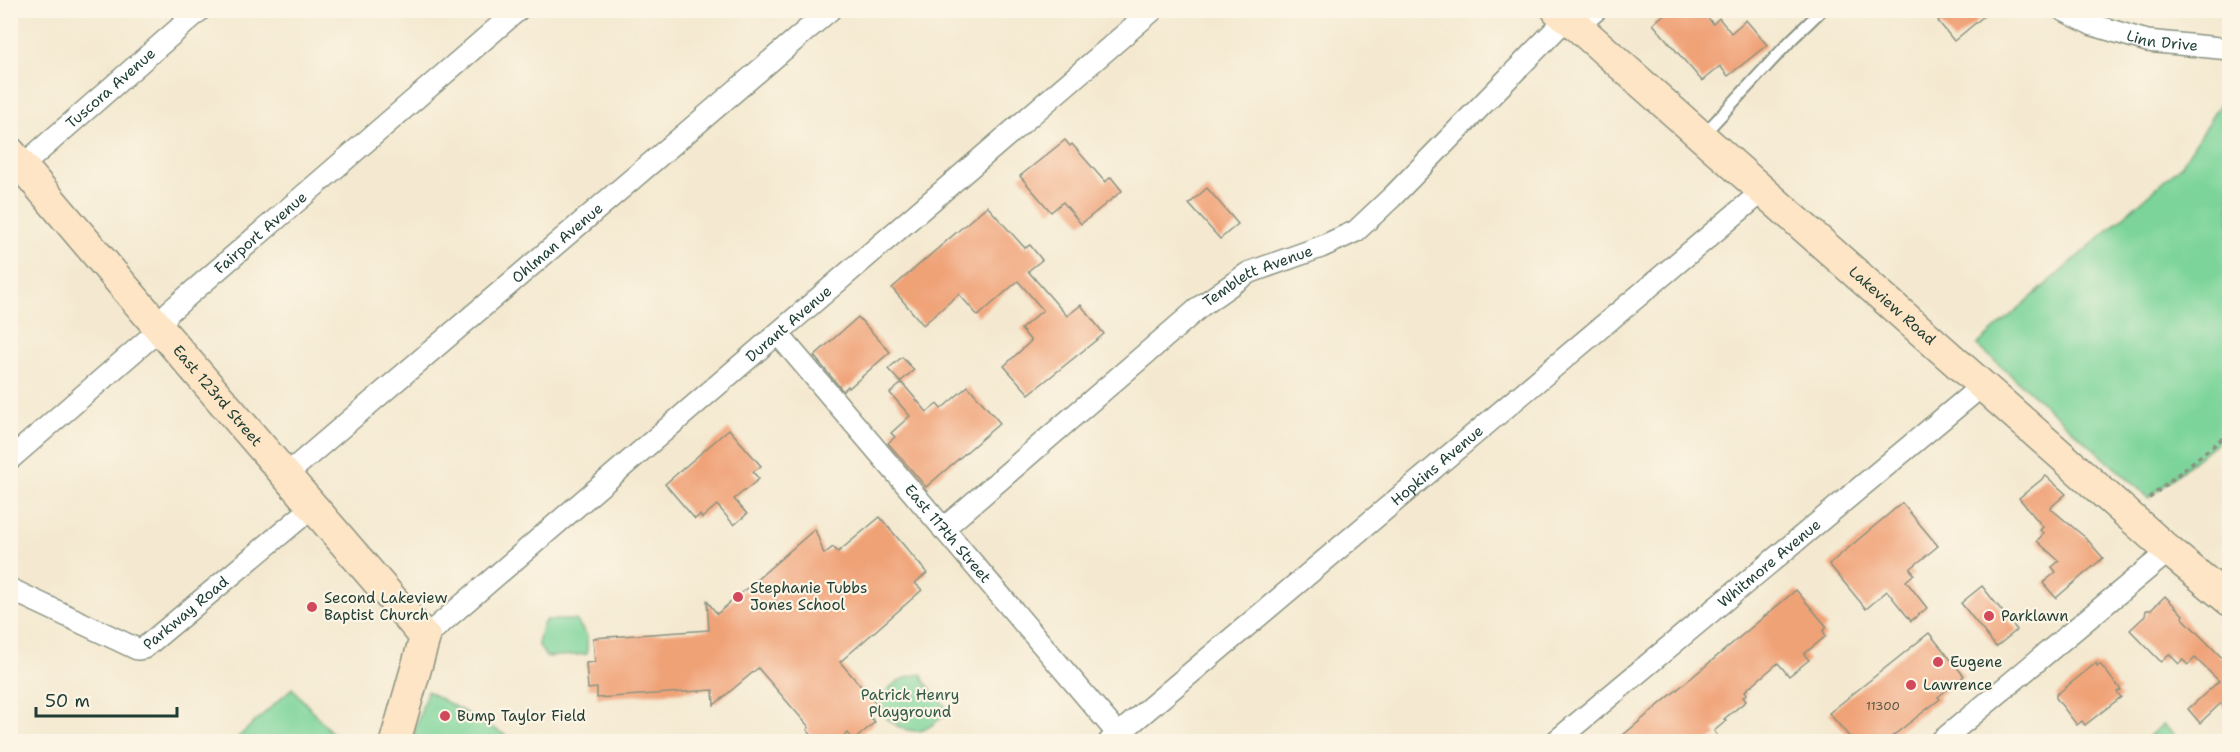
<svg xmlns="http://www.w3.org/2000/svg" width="2240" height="752" viewBox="0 0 2240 752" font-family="'Shantell Sans',sans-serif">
<rect width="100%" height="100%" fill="#fcf5e5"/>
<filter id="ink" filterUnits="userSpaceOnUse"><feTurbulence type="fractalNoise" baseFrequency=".0167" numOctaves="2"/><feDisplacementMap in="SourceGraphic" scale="12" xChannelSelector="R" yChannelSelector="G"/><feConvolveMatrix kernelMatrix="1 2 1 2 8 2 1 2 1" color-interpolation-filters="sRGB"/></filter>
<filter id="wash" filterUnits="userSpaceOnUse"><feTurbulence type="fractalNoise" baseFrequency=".008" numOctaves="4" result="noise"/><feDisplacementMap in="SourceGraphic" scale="24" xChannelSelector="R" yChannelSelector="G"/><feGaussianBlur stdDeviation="1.35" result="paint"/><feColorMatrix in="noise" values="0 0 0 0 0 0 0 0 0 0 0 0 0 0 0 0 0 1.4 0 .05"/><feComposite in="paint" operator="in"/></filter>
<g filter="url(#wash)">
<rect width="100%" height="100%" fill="#f4e9d0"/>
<g fill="#7cd49a" stroke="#4e8867" stroke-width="1.5">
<polygon points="2229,89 2229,432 2149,498 1977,345 2181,166"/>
<polygon points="546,620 576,620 587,636 587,654 546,657 538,644 542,626"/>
<path d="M922,674L924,681L949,711C941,718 933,726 923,730C917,732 911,731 905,729C860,713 886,677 922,674Z"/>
<polygon points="292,688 339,741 234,741"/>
<polygon points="427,691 516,741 412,741"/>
<polygon points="2163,725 2182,741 2143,741 2162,725"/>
</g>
<g id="blocks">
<g fill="#f0a277">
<polygon points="1669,10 1702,10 1713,24 1719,18 1731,33 1746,20 1767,45 1728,76 1720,66 1702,81 1653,24"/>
<polygon points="1950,10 1991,10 1954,41 1938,21"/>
<polygon points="1065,140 1070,146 1072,144 1105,182 1111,177 1122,191 1081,224 1063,202 1051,212 1020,176"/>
<polygon points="1207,188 1238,224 1220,239 1189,204"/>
<polygon points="987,206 1025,248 1030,245 1042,260 1028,271 1067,316 1081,305 1104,334 1029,394 1004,366 1031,341 1021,329 1043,310 1018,281 978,316 959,294 923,325 892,288"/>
<polygon points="858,317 890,352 849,388 848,386 843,391 814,356"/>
<polygon points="902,357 914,370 900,382 888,369"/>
<polygon points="902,383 927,412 937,404 941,409 968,386 1000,423 926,487 888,443 895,437 891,433 910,416 890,393"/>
<polygon points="729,429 761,466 753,472 759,479 734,499 747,514 734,525 717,505 702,518 700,515 695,519 665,484"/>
<polygon points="2046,476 2066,494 2050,508 2086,538 2103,558 2056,598 2043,583 2056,572 2052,567 2059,561 2037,541 2044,533 2040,530 2043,527 2019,498"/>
<polygon points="1902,503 1938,546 1910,569 1914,574 1906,581 1927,608 1911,621 1887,591 1866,609 1829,564"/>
<polygon points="880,517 927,573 915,583 922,590 840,662 879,707 868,715 875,722 854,740 848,733 838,741 817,741 807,730 809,727 758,668 714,705 713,690 597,698 597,688 588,689 586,663 595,662 593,638 709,630 707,601 717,614 815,529 824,554 833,547 838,552"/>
<polygon points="1982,586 2017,630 1996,647 1961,603"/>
<polygon points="1796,590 1827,627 1823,631 1826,636 1804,654 1809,660 1789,676 1778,663 1745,691 1747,694 1743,697 1746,701 1724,719 1726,721 1714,731 1717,735 1708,741 1616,741"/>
<polygon points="2165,596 2183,615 2182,617 2229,665 2229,711 2221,703 2200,723 2188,709 2219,681 2195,658 2188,665 2183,660 2179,664 2169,654 2161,662 2130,630 2145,616 2146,610 2151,610"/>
<polygon points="1929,633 1964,676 1938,697 1940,699 1886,741 1853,741 1829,713"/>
<polygon points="2096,663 2097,666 2100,664 2121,690 2117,692 2121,697 2085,725 2082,721 2077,725 2056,698 2056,695"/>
</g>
</g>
</g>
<g filter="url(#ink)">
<use href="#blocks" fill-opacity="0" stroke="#8a9382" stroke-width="1.5"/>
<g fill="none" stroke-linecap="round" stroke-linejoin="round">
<defs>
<polyline id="lane" points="1702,136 1792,39 1822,10"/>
<g id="street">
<path id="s1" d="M2063,10L2093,25L2147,41L2230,49"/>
<polyline points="1577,26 1596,10"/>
<path id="s2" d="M22,166L200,10"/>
<path id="s3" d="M778,334L1118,734"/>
<path id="s4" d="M10,459L160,329L169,312L518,10"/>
<path id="s5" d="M286,475L830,10"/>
<path id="s6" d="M943,529L1201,306L1248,273L1321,247L1356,231L1392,197L1566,19"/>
<path id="s7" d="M10,589L137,649L144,648L314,506"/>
<path id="s8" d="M425,637L1153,10"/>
<path id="s9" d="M1109,742L1764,190"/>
<path id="s10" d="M1555,742L1983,385"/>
<polyline points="1940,742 2169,551"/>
</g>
<g id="secondary">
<path id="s11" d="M1557,10L1577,26L2169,551L2230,601"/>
<path id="s12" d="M10,152L160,329L425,637L395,742"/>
</g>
</defs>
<use href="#lane" stroke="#8a9382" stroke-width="14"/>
<use href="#street" stroke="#8a9382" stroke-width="24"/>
<use href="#secondary" stroke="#8a9382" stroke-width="33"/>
<polyline stroke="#8a9382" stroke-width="4" stroke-dasharray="4.5 4.5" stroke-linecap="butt" points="2149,498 2230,432"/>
<use href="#lane" stroke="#fff" stroke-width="10"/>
<use href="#street" stroke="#fff" stroke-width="21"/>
<use href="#secondary" stroke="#fde5c5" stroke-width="30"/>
</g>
</g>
<g fill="#d1495b" stroke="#fcf5e5" stroke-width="2">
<circle cx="738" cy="597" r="6"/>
<circle cx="312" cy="607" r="6"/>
<circle cx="1989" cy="616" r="6"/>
<circle cx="1938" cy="662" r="6"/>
<circle cx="1911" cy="685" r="6"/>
<circle cx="445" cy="716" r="6"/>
</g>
<g text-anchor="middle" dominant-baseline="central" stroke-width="4.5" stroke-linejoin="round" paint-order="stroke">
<g font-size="12" fill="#535645">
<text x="1883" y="706">11300</text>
</g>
<g font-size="15" fill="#1f3d34" stroke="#fcf5e5">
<text stroke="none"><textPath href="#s1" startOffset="105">Linn Drive</textPath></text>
<text stroke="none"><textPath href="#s2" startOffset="118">Tuscora Avenue</textPath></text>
<text stroke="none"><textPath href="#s4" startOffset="339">Fairport Avenue</textPath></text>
<text stroke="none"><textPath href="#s5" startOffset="357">Ohlman Avenue</textPath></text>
<text stroke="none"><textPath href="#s6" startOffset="406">Temblett Avenue</textPath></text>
<text stroke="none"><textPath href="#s11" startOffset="447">Lakeview Road</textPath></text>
<text stroke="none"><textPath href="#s8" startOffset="480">Durant Avenue</textPath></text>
<text stroke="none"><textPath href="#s12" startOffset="320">East 123rd Street</textPath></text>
<text stroke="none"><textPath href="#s9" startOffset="429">Hopkins Avenue</textPath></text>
<text stroke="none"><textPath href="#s3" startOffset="262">East 117th Street</textPath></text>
<text stroke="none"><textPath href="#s10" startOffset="279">Whitmore Avenue</textPath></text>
<text stroke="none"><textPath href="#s7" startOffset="202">Parkway Road</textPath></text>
</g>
<g font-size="15" fill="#1f3d34" stroke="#fcf5e5" text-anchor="start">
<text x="750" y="588">Stephanie Tubbs<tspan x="750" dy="17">Jones School</tspan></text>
<text x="324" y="598">Second Lakeview<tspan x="324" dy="17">Baptist Church</tspan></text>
<text x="2001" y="616">Parklawn</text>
<text x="1950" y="662">Eugene</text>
<text x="1923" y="685">Lawrence</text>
<text x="457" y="716">Bump Taylor Field</text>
</g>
<g font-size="15" fill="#325b48" stroke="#fcf5e5">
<text x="910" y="695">Patrick Henry<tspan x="910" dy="17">Playground</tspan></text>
</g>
</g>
<rect width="2240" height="752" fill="none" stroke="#fcf5e5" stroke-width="36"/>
<path d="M36 707v9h141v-9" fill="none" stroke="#1f3d34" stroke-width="3"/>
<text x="45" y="707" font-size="18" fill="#1f3d34" stroke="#fcf5e5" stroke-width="4.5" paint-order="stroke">50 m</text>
</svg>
